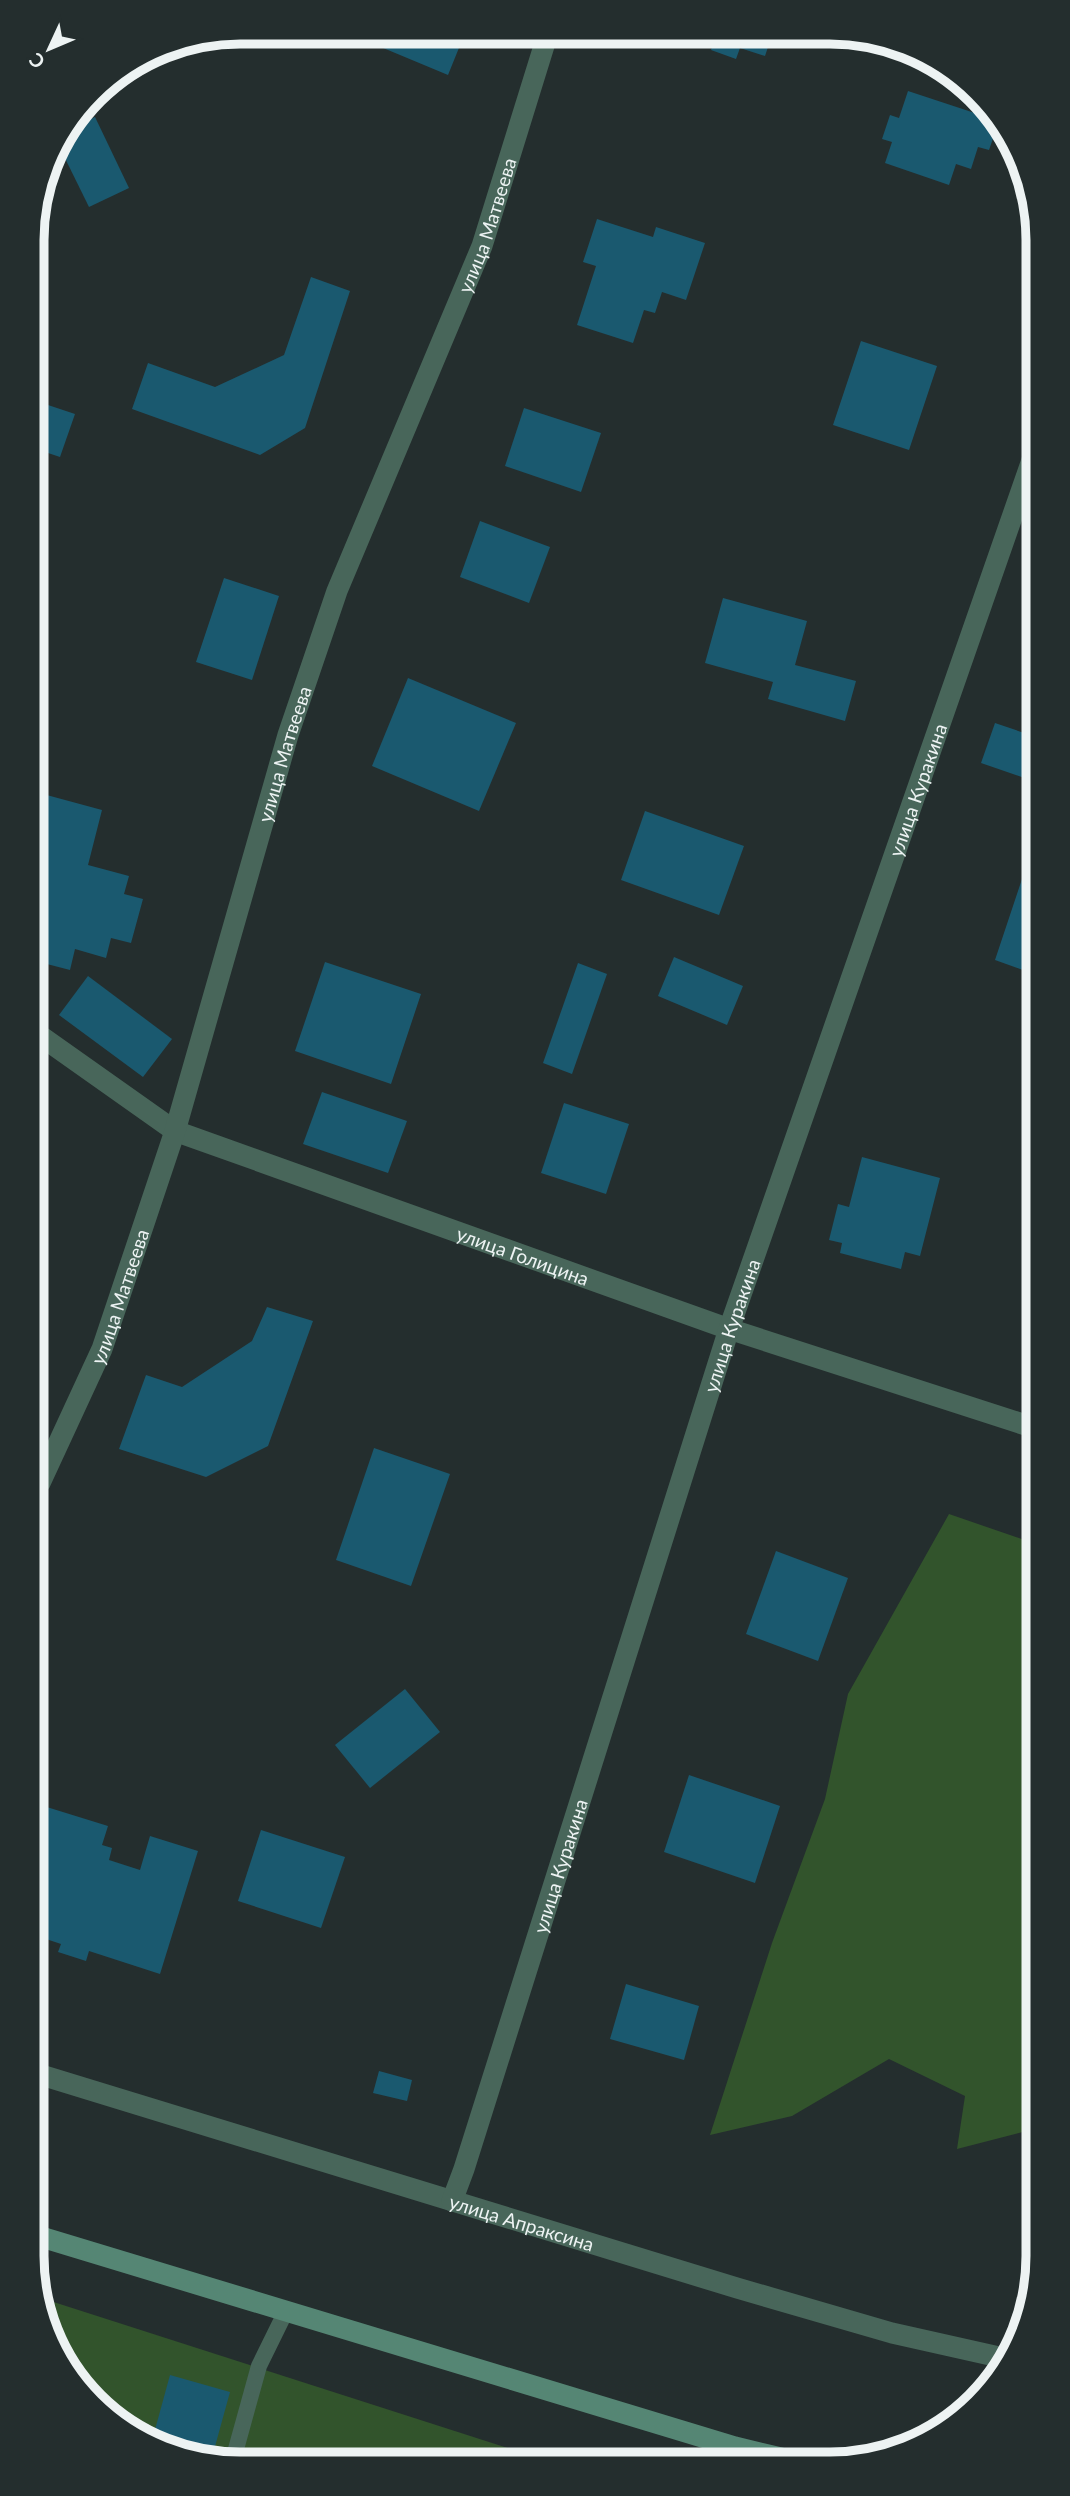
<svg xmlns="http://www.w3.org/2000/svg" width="1070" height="2496" viewBox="0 0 1070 2496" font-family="Lato,sans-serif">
<rect width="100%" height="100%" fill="#242e2e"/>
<g fill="#32542c">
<polygon points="949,1514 1036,1544 1038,2128 957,2149 965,2096 889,2059 792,2116 710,2135 772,1943 825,1799 848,1694"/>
<polygon points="38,2297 542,2459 200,2461 102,2412 60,2360 39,2309"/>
</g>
<g fill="#1a596f">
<polygon points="381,32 446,33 465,33 448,75 376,45"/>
<polygon points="702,34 772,35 765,56 740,48 736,59 711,50 715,39"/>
<polygon points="908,91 999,121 989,150 978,147 971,169 956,164 949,185 885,163 892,142 882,139 890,115 899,118"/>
<polygon points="95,117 129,188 89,207 57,142 66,130"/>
<polygon points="597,219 653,237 656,227 705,243 686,300 662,292 655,313 644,310 633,343 577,325 596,266 583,262"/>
<polygon points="311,277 350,291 305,428 260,455 132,409 148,363 215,387 284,355"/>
<polygon points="861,341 937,366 909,450 833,425"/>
<polygon points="33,400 75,414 60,457 33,448"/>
<polygon points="524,408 601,433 581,492 505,466"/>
<polygon points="480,521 550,547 529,603 460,577"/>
<polygon points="224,578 279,596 252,680 196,662"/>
<polygon points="723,598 807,621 795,665 856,681 845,721 768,699 773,682 705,663"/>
<polygon points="408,678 516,723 479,811 372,766"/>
<polygon points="995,723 1033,736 1033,781 981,763"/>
<polygon points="43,794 102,810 88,865 129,876 124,894 143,899 131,943 111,938 106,958 75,949 70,970 43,963 46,951 34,947 34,873 39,853 34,851 34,828"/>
<polygon points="645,811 744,846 719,915 621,880"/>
<polygon points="1023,876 1034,880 1034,974 995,960"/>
<polygon points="674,957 743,986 727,1025 658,996"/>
<polygon points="325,962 421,994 391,1084 295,1051"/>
<polygon points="578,963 607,974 572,1074 543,1063"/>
<polygon points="88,976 172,1039 143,1077 59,1015"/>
<polygon points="322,1092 407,1121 388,1173 303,1144"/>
<polygon points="564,1103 629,1124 606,1194 541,1173"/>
<polygon points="862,1157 940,1178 920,1256 905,1252 901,1269 840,1253 842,1243 829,1240 838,1204 849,1207"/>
<polygon points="267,1307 313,1321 268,1446 206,1477 119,1449 146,1375 182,1387 252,1341"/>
<polygon points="374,1448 450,1474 411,1586 336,1560"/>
<polygon points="776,1551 848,1578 818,1661 746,1634"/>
<polygon points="405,1689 440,1732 370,1788 335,1745"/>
<polygon points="689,1775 780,1806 755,1883 664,1852"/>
<polygon points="37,1804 108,1826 102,1845 112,1848 109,1860 140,1870 150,1836 198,1851 160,1974 89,1951 86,1961 58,1952 61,1944 37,1936"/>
<polygon points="261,1830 345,1857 321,1928 238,1901"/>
<polygon points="626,1984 699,2006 684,2060 610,2039"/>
<polygon points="379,2071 412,2080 407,2101 373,2093"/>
<polygon points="170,2375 230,2392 211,2461 200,2461 153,2437"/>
</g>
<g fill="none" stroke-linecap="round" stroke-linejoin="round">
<polyline stroke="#48665a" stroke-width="16" points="233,2460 259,2366 285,2313"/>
<g stroke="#48665a" stroke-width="21">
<path id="s1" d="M35,1032L175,1131L729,1329L1035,1428"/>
<path id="s2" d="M40,1483L102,1349L175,1131L288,735L337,591L482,246L548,33"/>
<path id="s3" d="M38,2074L737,2288L892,2333L1008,2359"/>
<path id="s4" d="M452,2201L464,2169L729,1329L1032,460"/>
</g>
<polyline stroke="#558674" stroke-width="21" points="38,2236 735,2447 781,2458"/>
</g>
<g text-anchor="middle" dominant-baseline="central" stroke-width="5" stroke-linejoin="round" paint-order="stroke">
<g font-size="19" fill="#edf3f3" stroke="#242e2e">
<text stroke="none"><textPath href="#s2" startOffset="1337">улица Матвеева</textPath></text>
<text stroke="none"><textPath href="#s2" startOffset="770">улица Матвеева</textPath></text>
<text stroke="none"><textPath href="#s4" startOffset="1486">улица Куракина</textPath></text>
<text stroke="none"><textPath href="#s1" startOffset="541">улица Голицина</textPath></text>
<text stroke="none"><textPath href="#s2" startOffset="203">улица Матвеева</textPath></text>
<text stroke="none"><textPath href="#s4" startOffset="919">улица Куракина</textPath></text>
<text stroke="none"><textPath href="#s4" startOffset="352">улица Куракина</textPath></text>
<text stroke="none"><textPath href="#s3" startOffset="506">улица Апраксина</textPath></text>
</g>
</g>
<path d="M0 0H1070V2496H0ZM240 44H830A196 196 0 0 1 1026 240V2256A196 196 0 0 1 830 2452H240A196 196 0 0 1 44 2256V240A196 196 0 0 1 240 44Z" fill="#242e2e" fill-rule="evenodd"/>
<path fill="none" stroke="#edf3f3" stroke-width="9" d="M240 44H830A196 196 0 0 1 1026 240V2256A196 196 0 0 1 830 2452H240A196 196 0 0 1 44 2256V240A196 196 0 0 1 240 44Z"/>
<g transform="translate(49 49) rotate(226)" stroke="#242e2e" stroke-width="5" paint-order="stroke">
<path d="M0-5L12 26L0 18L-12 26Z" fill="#edf3f3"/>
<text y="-10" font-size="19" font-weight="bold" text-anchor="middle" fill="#edf3f3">С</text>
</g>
</svg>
